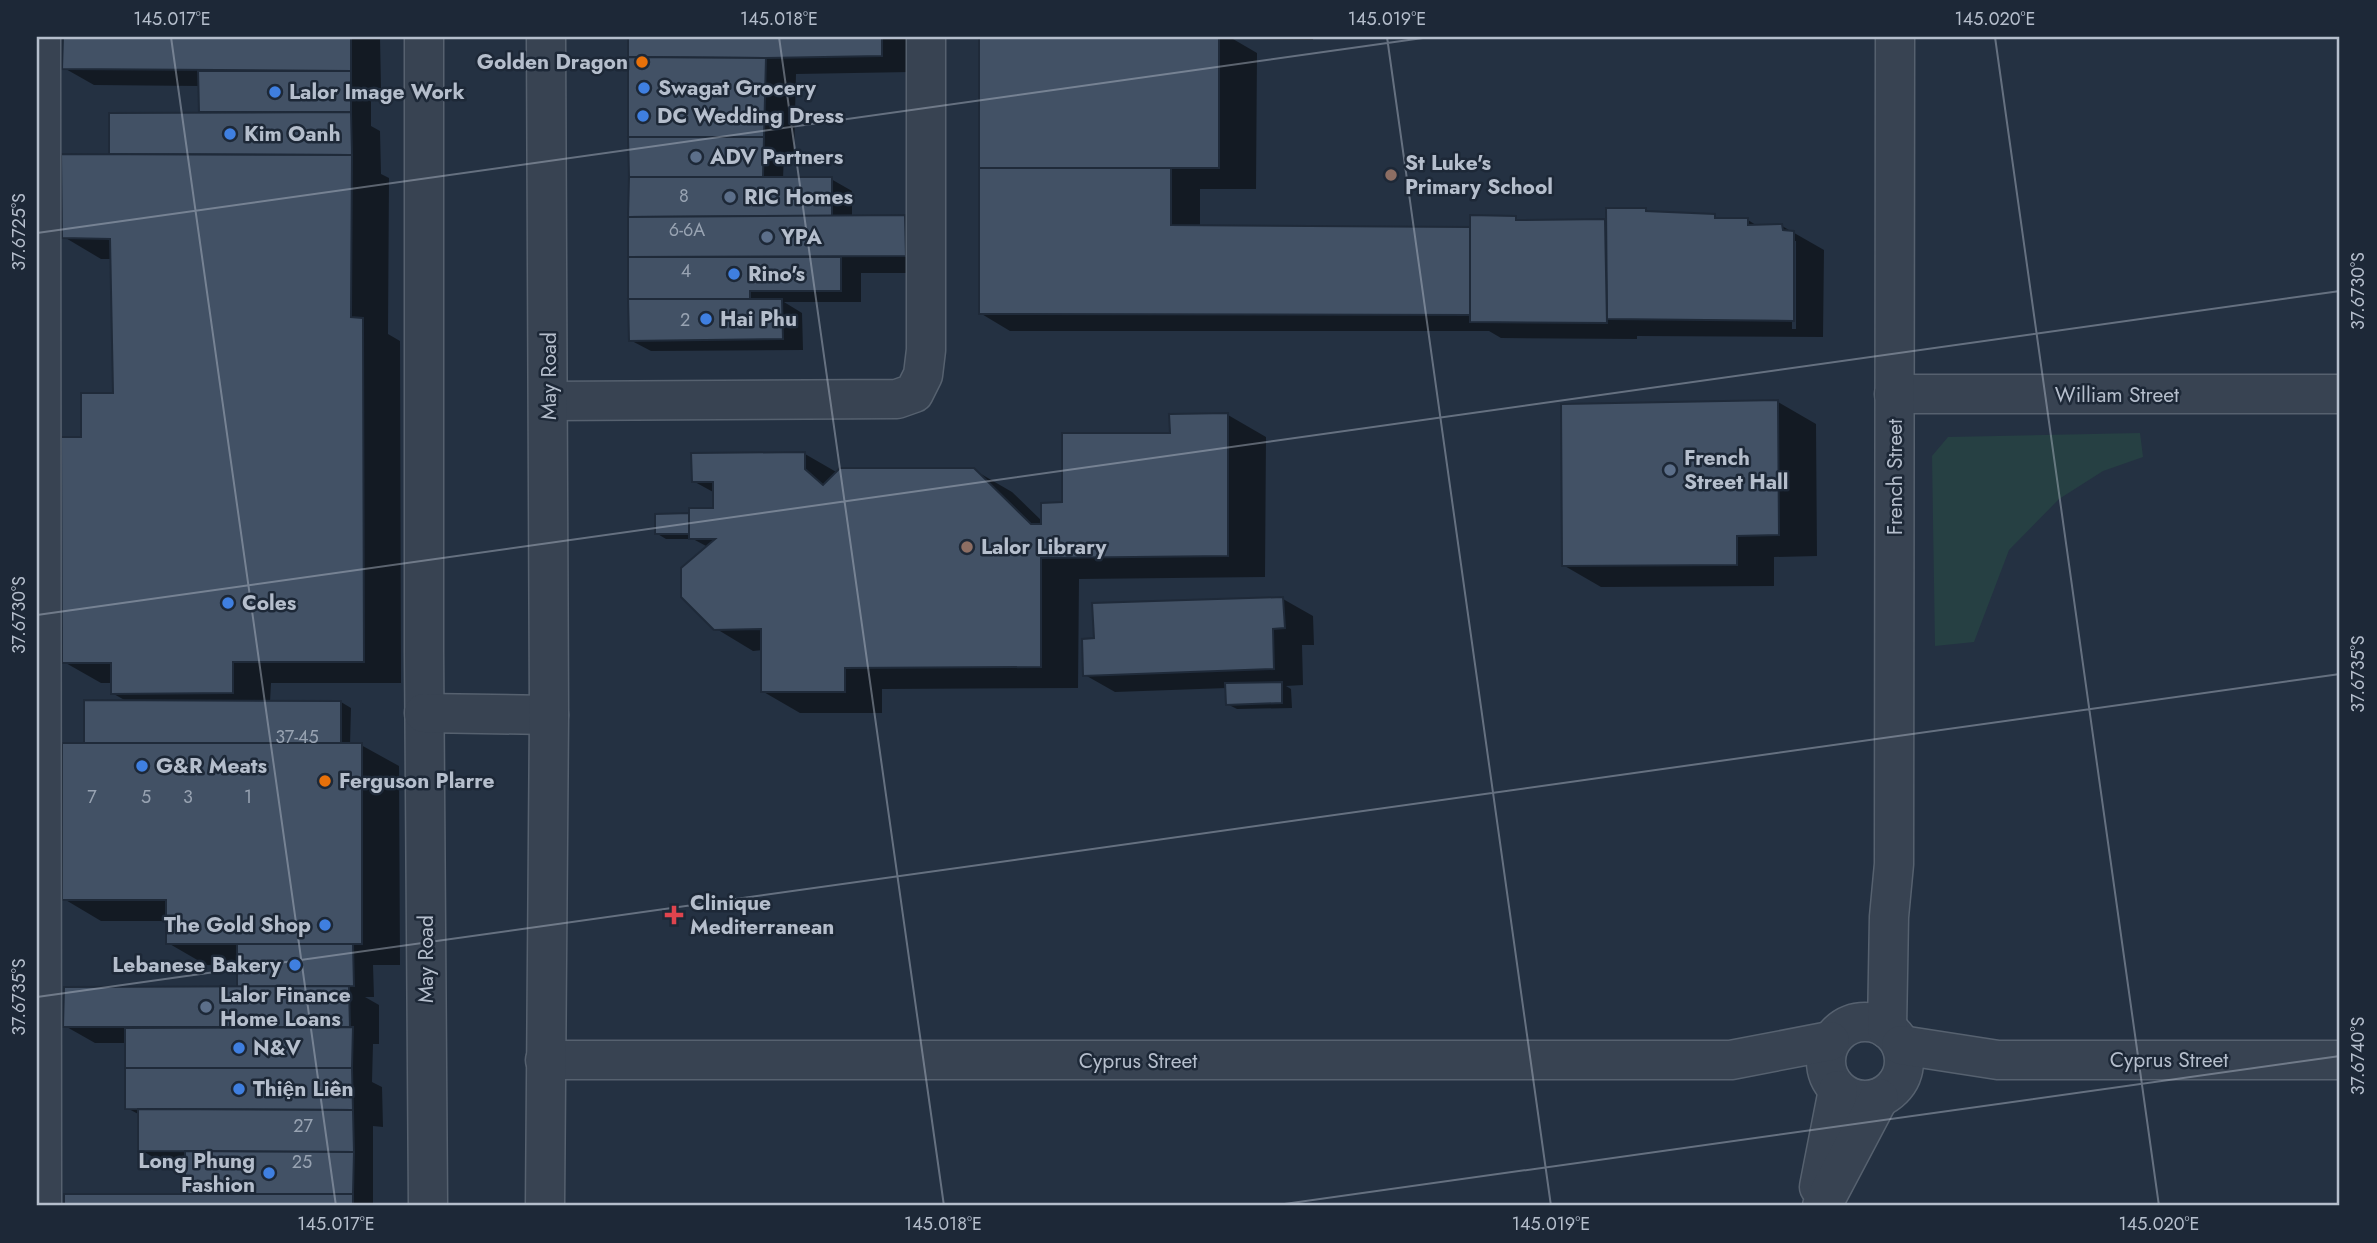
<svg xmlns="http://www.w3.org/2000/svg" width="2377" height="1243" viewBox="0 0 2377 1243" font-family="Jost,sans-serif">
<rect width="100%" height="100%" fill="#243142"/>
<polygon fill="#264043" points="2140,433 2143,457 2103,471 2059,499 2009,550 1974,642 1935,646 1932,456 1948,437"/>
<g fill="#0007" fill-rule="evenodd">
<polygon points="65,37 380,37 381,88 371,88 371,126 380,131 381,174 389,178 388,334 400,341 401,683 271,683 270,702 341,702 351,708 350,745 361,745 399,766 400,965 373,965 374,997 365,997 379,1005 379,1044 373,1044 372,1082 382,1087 383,1127 373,1126 373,1206 66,1206 66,1195 190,1195 186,1162 160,1161 139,1149 140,1115 127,1108 127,1043 95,1043 65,1026 239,988 239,965 206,965 168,943 168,921 101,921 64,899 91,745 128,702 112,693 112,683 101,683 64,662 82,439 115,395 112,259 101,259 64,237 111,155 111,115 207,114 201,111 200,86 94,85 64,68"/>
<polygon points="630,37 911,37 911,72 796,74 794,153 784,153 783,179 831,179 852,191 852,217 905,217 935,234 936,273 861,273 861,302 784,302 802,313 803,350 651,351 630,340"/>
<path d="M981,37H1313V40L1233,39L1257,53L1256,189H1200V227L1472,229L1515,218L1521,221H1607L1645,209L1651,213L1714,216L1722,220H1748L1759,227L1782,226L1824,250L1823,337L1637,336V339L1501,338L1489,331H1010L980,313ZM1792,241H1796V329H1792Z"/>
<polygon points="1778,402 1816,424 1817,556 1774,557 1774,586 1601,587 1563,565"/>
<polygon points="1228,415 1266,437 1265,577 1079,579 1078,688 882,689 882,713 800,713 762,691 763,650 753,651 715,628 708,547 693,539 666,539 656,533 688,515 715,509 715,493 693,481 805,454 838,473 974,470 1012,492 1043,522 1063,504 1172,435"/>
<polygon points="1283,599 1313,616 1314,645 1302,645 1303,685 1286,686 1291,689 1292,708 1237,709 1227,704 1227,688 1115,692 1085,675"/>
</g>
<g fill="#425165" stroke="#1f2a39" stroke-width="2">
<polygon points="63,37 351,37 351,71 62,69"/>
<polygon points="628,37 882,37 882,56 766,58 628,57"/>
<rect x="979" y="37" width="240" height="131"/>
<polygon points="628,57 766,58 764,137 628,137"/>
<polygon points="198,71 351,71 351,112 199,112"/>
<polygon points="351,112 352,155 109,154 109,113"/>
<polygon points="628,137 764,137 763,177 629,177"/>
<polygon points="61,154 352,155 351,317 363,318 364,662 233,662 233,693 111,694 111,663 62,663 61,437 81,437 81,393 113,393 110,239 62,238"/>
<polygon points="979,168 1171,168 1171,225 1470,227 1470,315 979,314"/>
<polygon points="629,177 832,177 832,216 628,217"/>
<polygon points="1606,208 1646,208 1646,211 1715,214 1715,218 1748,218 1748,225 1782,224 1783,230 1794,231 1794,321 1607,319"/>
<polygon points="905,215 906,256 628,257 628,217"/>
<polygon points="1470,215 1516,216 1516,220 1605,219 1607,323 1470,322"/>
<polygon points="628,257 841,257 841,291 750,291 750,299 628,299"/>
<polygon points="628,299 782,299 783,339 629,341"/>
<polygon points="1778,400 1779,535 1737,536 1737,565 1562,566 1561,404"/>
<polygon points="1228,413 1228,556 1041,558 1041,667 845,668 845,692 761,692 761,629 714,630 681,597 681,568 715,539 689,539 689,508 713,508 713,482 692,482 691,453 805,452 805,469 823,485 840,468 974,468 1031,524 1041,524 1041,503 1062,502 1062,433 1170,433 1169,414"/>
<polygon points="689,513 689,534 655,534 655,514"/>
<polygon points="1283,597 1285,628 1273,629 1274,669 1083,676 1082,639 1094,638 1092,603"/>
<polygon points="1282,682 1282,703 1226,705 1225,683"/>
<polygon points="84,700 341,701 341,743 84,743"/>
<polygon points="62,743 362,743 362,944 166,944 166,900 62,900"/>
<polygon points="237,944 353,944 354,986 237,987"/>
<polygon points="349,986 350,1027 63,1027 64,987"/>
<polygon points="353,1027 352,1068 125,1068 125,1028"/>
<polygon points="125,1068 352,1068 353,1110 125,1109"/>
<polygon points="138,1109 353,1110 354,1152 138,1151"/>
<polygon points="185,1151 354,1152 353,1194 185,1194"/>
<rect x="64" y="1194" width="289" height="12"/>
</g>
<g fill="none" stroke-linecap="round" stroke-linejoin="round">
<defs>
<g id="minor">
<polyline points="41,37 42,1206"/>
<polyline points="424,37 424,651 428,1206"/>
<polyline points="1894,394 2340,394"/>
<polyline points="549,401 897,399 914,393 923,375 926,350 926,37"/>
<polyline points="424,713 549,715"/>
<circle cx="1865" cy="1061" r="39"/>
<polyline points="1887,1029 1889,917 1894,864 1895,37"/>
<polyline points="1901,1045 1998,1060 2340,1060"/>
<polyline points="545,1060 1731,1060 1830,1041"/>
<polyline points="1819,1187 1838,1090"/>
<polyline points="545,1206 549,715 546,37"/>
<polyline points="1822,1206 1879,1098"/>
</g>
</defs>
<use href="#minor" stroke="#56616f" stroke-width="41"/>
<use href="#minor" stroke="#384352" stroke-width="38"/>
</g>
<path fill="none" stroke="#b5becc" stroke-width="2" stroke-opacity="0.45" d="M171,37L336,1206M779,37L944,1206M1387,37L1551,1206M1995,37L2159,1206M37,233L1430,37M37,615L2340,291M37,997L2340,674M1270,1206L2340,1056"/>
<g fill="#e8710a" stroke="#1d2837" stroke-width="2.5">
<circle cx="642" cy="62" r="7"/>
<circle cx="325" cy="781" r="7"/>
</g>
<g fill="#3f7fe0" stroke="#1d2837" stroke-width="2.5">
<circle cx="644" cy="88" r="7"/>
<circle cx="275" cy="92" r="7"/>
<circle cx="643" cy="116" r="7"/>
<circle cx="230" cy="134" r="7"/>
<circle cx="734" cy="274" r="7"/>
<circle cx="706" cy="319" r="7"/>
<circle cx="228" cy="603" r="7"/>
<circle cx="142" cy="766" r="7"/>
<circle cx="325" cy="925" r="7"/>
<circle cx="295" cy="965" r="7"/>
<circle cx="239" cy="1048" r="7"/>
<circle cx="239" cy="1089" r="7"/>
<circle cx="269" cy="1173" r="7"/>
</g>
<g fill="#5c6f8a" stroke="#1d2837" stroke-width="2.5">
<circle cx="696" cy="157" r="7"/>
<circle cx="730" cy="197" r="7"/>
<circle cx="767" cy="237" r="7"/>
<circle cx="1670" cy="470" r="7"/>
<circle cx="206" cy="1007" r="7"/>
</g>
<g fill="#8d6e63" stroke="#1d2837" stroke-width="2.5">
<circle cx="1391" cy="175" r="7"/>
<circle cx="967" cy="547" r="7"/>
</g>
<path fill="#e0444e" stroke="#1d2837" stroke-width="2.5" d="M670.5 904.5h7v7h7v7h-7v7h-7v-7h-7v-7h7z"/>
<g text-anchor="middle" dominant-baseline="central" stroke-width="5" stroke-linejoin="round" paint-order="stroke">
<g font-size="18" fill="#98a3b2">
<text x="684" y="196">8</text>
<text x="687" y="230">6-6A</text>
<text x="686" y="271">4</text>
<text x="685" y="320">2</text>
<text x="297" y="737">37-45</text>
<text x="92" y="797">7</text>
<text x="146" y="797">5</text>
<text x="188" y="797">3</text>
<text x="248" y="797">1</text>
<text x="303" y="1126">27</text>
<text x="302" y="1162">25</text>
</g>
<g font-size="21" font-weight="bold" fill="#b5becc" stroke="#1d2837" text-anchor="start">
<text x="628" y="62" text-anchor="end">Golden Dragon</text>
<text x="658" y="88">Swagat Grocery</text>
<text x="289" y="92">Lalor Image Work</text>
<text x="657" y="116">DC Wedding Dress</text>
<text x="244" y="134">Kim Oanh</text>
<text x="710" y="157">ADV Partners</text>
<text x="1405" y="163">St Luke's<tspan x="1405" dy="24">Primary School</tspan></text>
<text x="744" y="197">RIC Homes</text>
<text x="781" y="237">YPA</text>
<text x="748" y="274">Rino's</text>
<text x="720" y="319">Hai Phu</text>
<text x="1684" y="458">French<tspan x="1684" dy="24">Street Hall</tspan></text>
<text x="981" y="547">Lalor Library</text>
<text x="242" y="603">Coles</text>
<text x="156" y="766">G&amp;R Meats</text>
<text x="339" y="781">Ferguson Plarre</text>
<text x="690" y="903">Clinique<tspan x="690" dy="24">Mediterranean</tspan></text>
<text x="311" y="925" text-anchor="end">The Gold Shop</text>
<text x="281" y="965" text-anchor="end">Lebanese Bakery</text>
<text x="220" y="995">Lalor Finance<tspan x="220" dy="24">Home Loans</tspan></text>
<text x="253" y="1048">N&amp;V</text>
<text x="253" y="1089">Thiện Liên</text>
<text x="255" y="1161" text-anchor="end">Long Phung<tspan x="255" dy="24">Fashion</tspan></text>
</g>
<g font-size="21" fill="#b5becc" stroke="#1d2837">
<text transform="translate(549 376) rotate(-90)">May Road</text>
<text x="2117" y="395">William Street</text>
<text transform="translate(1895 477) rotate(-90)">French Street</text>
<text transform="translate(426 959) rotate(-90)">May Road</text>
<text x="2169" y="1060">Cyprus Street</text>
<text x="1138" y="1061">Cyprus Street</text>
</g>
</g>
<rect width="2377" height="1243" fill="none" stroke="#1d2837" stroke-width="77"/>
<rect x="38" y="38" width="2300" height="1166" fill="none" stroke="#b5becc" stroke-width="2.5"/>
<g font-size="18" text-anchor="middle" fill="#b5becc">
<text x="172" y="25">145.017°E</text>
<text x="779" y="25">145.018°E</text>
<text x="1387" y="25">145.019°E</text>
<text x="1995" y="25">145.020°E</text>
<text transform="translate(19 232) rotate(-90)" y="6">37.6725°S</text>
<text transform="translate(2358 291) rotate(-90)" y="6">37.6730°S</text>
<text transform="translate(19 615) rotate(-90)" y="6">37.6730°S</text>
<text transform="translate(2358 674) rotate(-90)" y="6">37.6735°S</text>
<text transform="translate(19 997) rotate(-90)" y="6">37.6735°S</text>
<text transform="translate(2358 1056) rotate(-90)" y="6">37.6740°S</text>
<text x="336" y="1230">145.017°E</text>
<text x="943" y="1230">145.018°E</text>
<text x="1551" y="1230">145.019°E</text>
<text x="2159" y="1230">145.020°E</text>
</g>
</svg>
